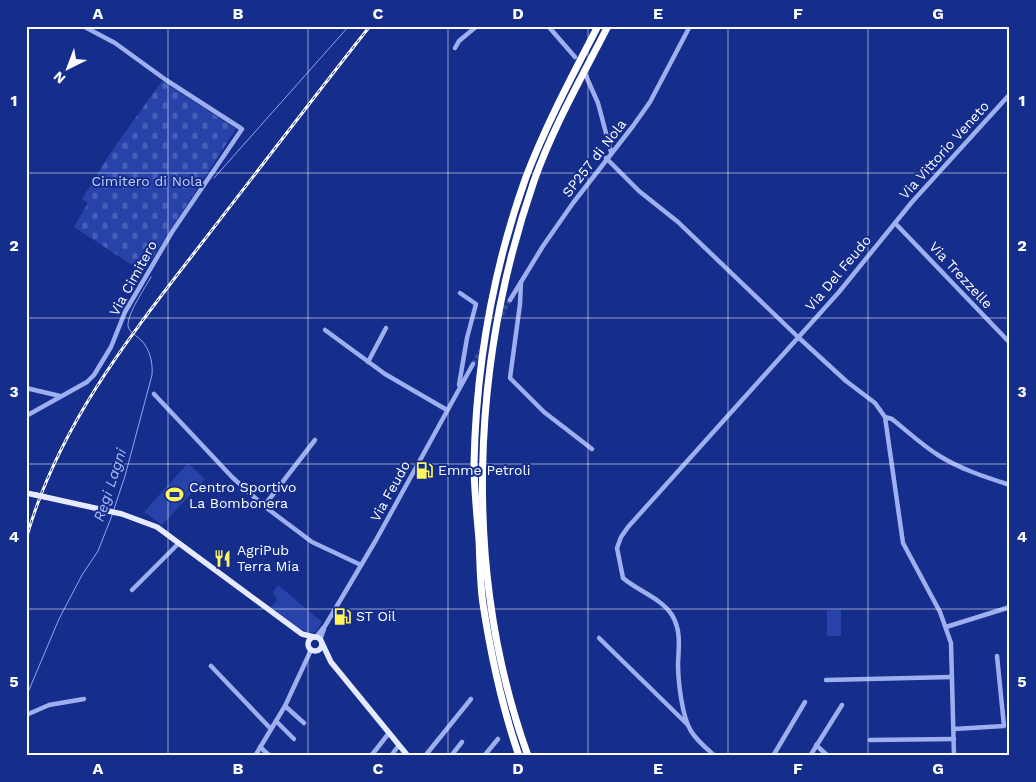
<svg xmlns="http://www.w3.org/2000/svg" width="1036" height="782" viewBox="0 0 1036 782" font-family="'Work Sans',sans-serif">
<defs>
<pattern id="cemetery-stones" width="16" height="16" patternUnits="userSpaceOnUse" patternTransform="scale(1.25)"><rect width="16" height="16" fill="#2743aa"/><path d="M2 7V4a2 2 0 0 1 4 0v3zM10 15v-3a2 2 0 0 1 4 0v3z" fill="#475fb7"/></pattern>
</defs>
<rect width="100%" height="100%" fill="#152d8b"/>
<g fill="#2743aa">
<polygon points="188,463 205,479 162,525 144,512"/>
<path d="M278,585L322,622L316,632C303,636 281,614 271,607L277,600L273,592Z"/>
<rect x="827" y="610" width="14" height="26"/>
</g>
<polygon fill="url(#cemetery-stones)" points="162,81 236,129 143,272 74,227 88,203 82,199 111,152"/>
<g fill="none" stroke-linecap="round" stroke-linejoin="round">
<g stroke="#90a6f2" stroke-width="1">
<polyline points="214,178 349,26"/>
<path d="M114,509L125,476L152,375C153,363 150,349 141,340C137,336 129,332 128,326C127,314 145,288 151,277"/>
<polyline points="26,697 59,619 82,575 98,551 113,513"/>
</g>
<g stroke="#384c9c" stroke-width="4.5" stroke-dasharray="4.5 2" stroke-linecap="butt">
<polyline points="501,315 510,300"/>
<polyline points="473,364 482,348"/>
</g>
<g stroke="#9eafef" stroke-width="4.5">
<polyline points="548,26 575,57"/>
<polyline points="455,48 459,41 477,26"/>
<polyline points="586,76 598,103 611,152"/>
<polyline points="606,158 639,191 678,222 798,337 846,381 875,403 885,417 903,543 940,612 951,643 954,756"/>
<polyline points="895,223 1010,343"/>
<polyline points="521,282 520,304 510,378 544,412 592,449"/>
<polyline points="510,300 543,246 573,203 633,126 650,102 690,26"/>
<polyline points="325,330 385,374 447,410"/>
<polyline points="368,362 386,328"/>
<polyline points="459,385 467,338 476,304 460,293"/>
<polyline points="26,388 60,396"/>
<polyline points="154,394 232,477 264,506 312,542 361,565"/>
<polyline points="26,416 87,382 94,375 111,347 125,312 172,232 242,129 166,80 115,43 83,26"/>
<path d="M885,417L892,419C907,431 922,445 938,455C960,469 985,477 1010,485"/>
<polyline points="264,506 315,440"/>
<polyline points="132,590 179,543"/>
<polyline points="946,627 1010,607"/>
<polyline points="316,637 325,626 376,540 473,364"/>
<polyline points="599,638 687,724"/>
<polyline points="320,640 324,629"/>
<polyline points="211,666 271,729"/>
<polyline points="826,680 952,677"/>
<polyline points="285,706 304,723"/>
<polyline points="26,715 49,705 84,699"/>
<polyline points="276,721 294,739"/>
<polyline points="954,729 1004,726 997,656"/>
<polyline points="870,740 954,739"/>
<polyline points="816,745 828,756"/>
<polyline points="260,747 270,756"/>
<polyline points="255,756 285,706 311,650"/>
<polyline points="371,756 389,733"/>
<polyline points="391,756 399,745"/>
<polyline points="425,756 471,699"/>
<polyline points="451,756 462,742"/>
<polyline points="484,756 498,739"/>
<path d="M715,756C706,748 697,741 691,731C682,717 678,681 678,663C679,646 681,630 672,615C661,598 638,591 623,578L617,548L621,537L628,527L839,292L912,202L1010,94"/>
<polyline points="773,756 805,702"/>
<polyline points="810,756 842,705"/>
</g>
<g stroke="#e6eaff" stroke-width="5.5">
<polyline points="26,493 36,495"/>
<polyline points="45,497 122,514 157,527 287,623 302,634 314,637"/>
<circle cx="315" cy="644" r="7"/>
<polyline points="322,643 331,662 408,756"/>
</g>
<g stroke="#fff" stroke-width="7">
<path d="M519,756C502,707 491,656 483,604C480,584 480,561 479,540C477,515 474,489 474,464C476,367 493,269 526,177C546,125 572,76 598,26"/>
<path d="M528,756C462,572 471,363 534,181C553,127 582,77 608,26"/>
</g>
<defs>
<path id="rail" d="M26,539C59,423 133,332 205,239C260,168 314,97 370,26"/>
</defs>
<use href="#rail" stroke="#fff" stroke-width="3"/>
<use href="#rail" stroke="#152d8b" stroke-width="1" stroke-dasharray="4" stroke-linecap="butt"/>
<polyline stroke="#e6eaff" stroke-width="5.5" points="36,495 45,497"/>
</g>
<path fill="none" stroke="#fff" stroke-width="1" stroke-opacity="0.55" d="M168,26V756M308,26V756M448,26V756M588,26V756M728,26V756M868,26V756M26,173H1010M26,318H1010M26,464H1010M26,609H1010"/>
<defs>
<symbol id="fuel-bare" viewBox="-9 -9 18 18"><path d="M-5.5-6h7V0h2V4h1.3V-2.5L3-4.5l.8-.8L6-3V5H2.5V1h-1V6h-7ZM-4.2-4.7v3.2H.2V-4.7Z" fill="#fff65c" stroke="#152d8b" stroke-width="2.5" paint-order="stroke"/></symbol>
<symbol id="stadium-bare" viewBox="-9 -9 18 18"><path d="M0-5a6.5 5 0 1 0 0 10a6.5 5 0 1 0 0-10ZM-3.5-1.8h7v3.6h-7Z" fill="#fff65c" stroke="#152d8b" stroke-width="2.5" paint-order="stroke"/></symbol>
<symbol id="restaurant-bare" viewBox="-9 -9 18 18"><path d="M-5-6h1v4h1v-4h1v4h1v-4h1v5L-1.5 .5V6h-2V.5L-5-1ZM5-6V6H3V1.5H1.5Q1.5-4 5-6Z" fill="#fff65c" stroke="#152d8b" stroke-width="2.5" paint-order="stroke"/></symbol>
</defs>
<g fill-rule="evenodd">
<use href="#fuel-bare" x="412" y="458" width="25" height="25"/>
<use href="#stadium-bare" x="162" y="482" width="25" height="25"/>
<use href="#restaurant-bare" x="210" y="546" width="25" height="25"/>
<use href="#fuel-bare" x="330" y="604" width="25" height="25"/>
</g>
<g text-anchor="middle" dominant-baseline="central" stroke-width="4" stroke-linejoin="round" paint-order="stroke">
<g font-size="14" fill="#fff" stroke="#152d8b">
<text transform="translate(944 150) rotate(-48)">Via Vittorio Veneto</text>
<text transform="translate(594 158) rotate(-52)">SP257 di Nola</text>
<text transform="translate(838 273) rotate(-50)">Via Del Feudo</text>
<text transform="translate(961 275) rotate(47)">Via Trezzelle</text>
<text transform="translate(133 278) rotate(-61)">Via Cimitero</text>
<text transform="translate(390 491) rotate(-61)">Via Feudo</text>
</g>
<g font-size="14" fill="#c4d0fb" stroke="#152d8b">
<text x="147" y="181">Cimitero di Nola</text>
</g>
<g font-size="14" fill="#fff" stroke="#152d8b" text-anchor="start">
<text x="438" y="470">Emme Petroli</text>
<text x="189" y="487">Centro Sportivo<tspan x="189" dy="16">La Bombonera</tspan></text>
<text x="237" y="550">AgriPub<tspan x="237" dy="16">Terra Mia</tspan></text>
<text x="356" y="616">ST Oil</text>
</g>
<g font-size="15" font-style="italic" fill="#a9bbf7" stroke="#152d8b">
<text transform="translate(110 485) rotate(-72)">Regi Lagni</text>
</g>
</g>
<rect width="1036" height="782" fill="none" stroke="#152d8b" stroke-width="55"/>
<g transform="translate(68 68) rotate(222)" stroke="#152d8b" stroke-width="4" paint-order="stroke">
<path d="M0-4L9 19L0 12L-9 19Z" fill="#ffffff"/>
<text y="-8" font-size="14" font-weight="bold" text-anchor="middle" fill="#ffffff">N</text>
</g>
<rect x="28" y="28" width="980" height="726" fill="none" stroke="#fff" stroke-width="2"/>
<g font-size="16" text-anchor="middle" font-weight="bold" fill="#fff">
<text x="98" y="19">A</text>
<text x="238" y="19">B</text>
<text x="378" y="19">C</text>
<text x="518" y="19">D</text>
<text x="658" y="19">E</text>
<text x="798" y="19">F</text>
<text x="938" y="19">G</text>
<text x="14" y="106">1</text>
<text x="1022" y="106">1</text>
<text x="14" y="251">2</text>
<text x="1022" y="251">2</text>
<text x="14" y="397">3</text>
<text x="1022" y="397">3</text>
<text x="14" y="542">4</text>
<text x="1022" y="542">4</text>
<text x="14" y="687">5</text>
<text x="1022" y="687">5</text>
<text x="98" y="774">A</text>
<text x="238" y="774">B</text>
<text x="378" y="774">C</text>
<text x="518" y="774">D</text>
<text x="658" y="774">E</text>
<text x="798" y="774">F</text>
<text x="938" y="774">G</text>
</g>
</svg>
